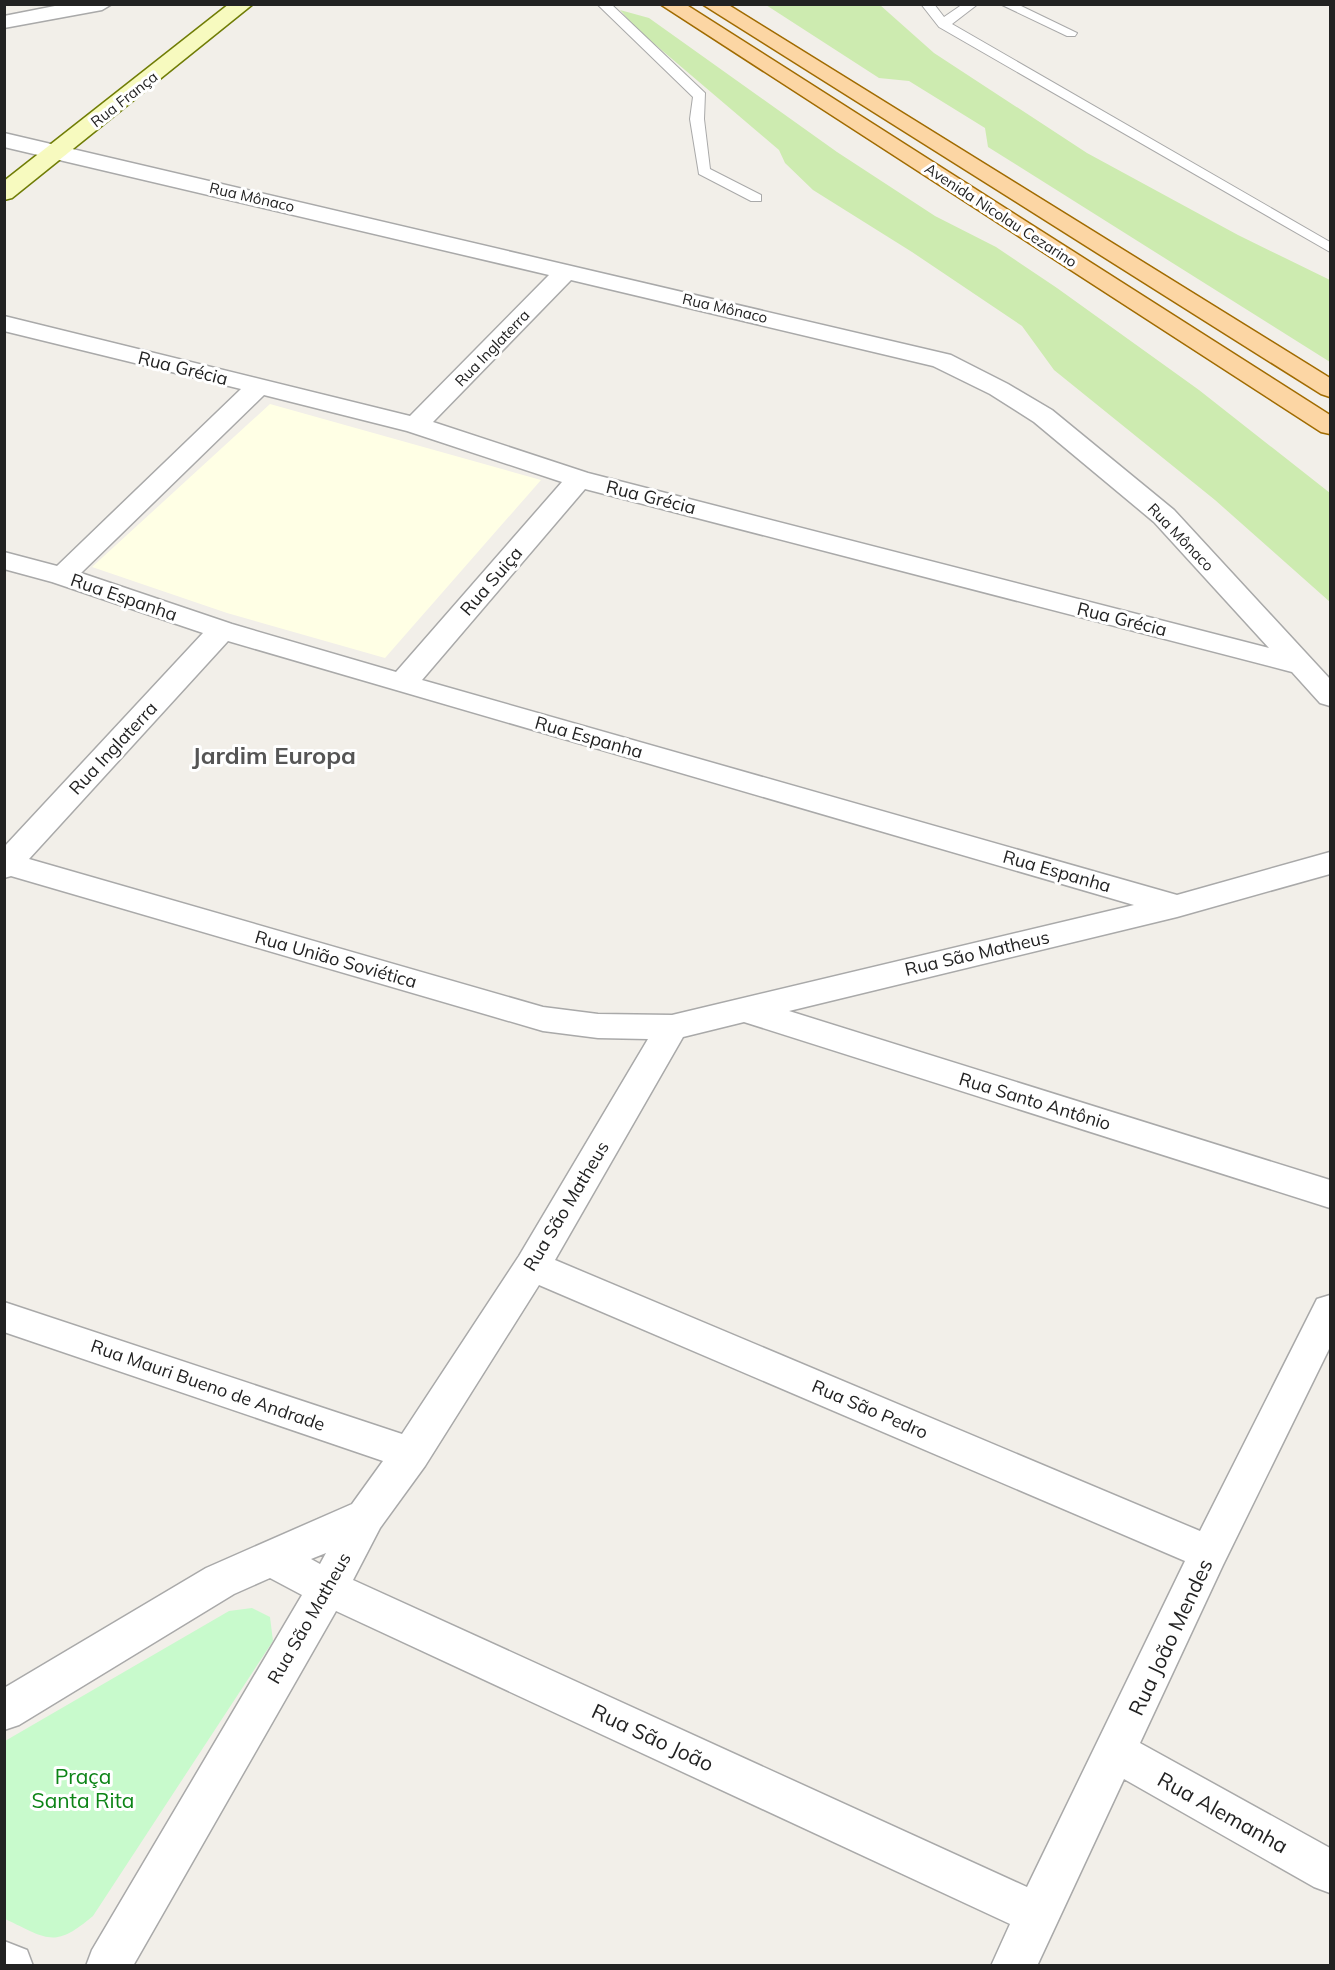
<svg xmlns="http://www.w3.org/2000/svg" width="1335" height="1970" viewBox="0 0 1335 1970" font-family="Mulish,sans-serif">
<rect width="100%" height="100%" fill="#f2efe9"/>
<polygon fill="#ffffe5" points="270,404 541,480 385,658 227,613 92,567"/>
<g fill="#cdebb0">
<polygon points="766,5 880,5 934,53 1087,153 1238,235 1330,280 1330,362 988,147 985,128 909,81 879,78"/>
<polygon points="620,10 649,18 837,152 935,216 996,247 1057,288 1199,390 1330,493 1330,602 1215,500 1054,370 1022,326 912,252 813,190 785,163 779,150 638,30"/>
</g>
<path fill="#c8facc" d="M252,1608L270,1617L273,1641L93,1916C54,1949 48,1939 5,1919V1741L229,1611Z"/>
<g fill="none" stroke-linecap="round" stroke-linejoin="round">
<defs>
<g id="lane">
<polygon points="597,4 611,4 705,93 704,119 710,169 761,195 761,201 751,201 699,174 690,119 693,97"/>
<polygon points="921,4 934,4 944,17 963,4 978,4 952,24 1330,242 1330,252 939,27"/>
<polygon points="1000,4 1017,4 1077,33 1075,36 1067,36"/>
</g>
<g id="street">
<polygon points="65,4 112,4 102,10 4,28 4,16"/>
<path d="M4,133L951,355L1008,384L1052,410L1174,510L1330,679V706L1320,703L1292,672L585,489L422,680L1177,895L1330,852V874L1177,917L789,1011L1330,1180V1208L744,1022L683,1037L555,1260L1200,1531L1317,1299L1330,1295V1347L1223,1565L1140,1743L1330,1848V1893L1314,1887L1124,1779L1037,1966H991L1010,1924L336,1611L133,1966H86L92,1950L302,1595L270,1578L234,1594L19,1725L4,1730V1688L206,1568L352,1504L383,1461L4,1332V1302L402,1434L519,1256L648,1039L598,1038L543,1031L11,876L4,878V847L203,633L52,582L4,569V552L57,566L241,389L4,331V316L410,416L549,275L4,147ZM571,280L933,366L990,394L1034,422L1154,522L1269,648L588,473L433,422ZM264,395L407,431L562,482L396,672L232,624L81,573ZM228,641L1134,905L672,1015L598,1014L543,1007L29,859ZM539,1285L1185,1561L1027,1887L353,1580L380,1528L425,1466ZM326,1553L320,1564L311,1559Z"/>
<polygon points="4,1941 27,1950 33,1966 4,1966"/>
</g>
<polygon id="secondary" points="229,4 253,4 12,198 4,200 4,181"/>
<g id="primary">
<polygon points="660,4 685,4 1330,415 1330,434 1321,432"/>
<polygon points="702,4 727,4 1330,378 1330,397 1321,394"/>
</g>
</defs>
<use href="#lane" stroke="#a9a9a9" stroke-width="2"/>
<use href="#street" stroke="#a9a9a9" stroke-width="3"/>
<use href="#secondary" stroke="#707d05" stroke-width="3"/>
<use href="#primary" stroke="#a06b00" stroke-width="3"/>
<use href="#lane" fill="#fff" fill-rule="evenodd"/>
<use href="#street" fill="#fff" fill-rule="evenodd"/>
<use href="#secondary" fill="#f7fabf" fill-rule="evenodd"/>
<use href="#primary" fill="#fcd6a4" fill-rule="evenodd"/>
</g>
<g text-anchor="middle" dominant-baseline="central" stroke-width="6" stroke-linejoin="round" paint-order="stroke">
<g font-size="15" fill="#222" stroke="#fff">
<text transform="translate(124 99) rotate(-38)">Rua França</text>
<text transform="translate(252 197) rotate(13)">Rua Mônaco</text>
<text transform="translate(1001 215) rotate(33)">Avenida Nicolau Cezarino</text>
<text transform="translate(725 308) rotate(13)">Rua Mônaco</text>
<text transform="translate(492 348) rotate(-46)">Rua Inglaterra</text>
<text transform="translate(1181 537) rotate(46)">Rua Mônaco</text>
</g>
<g font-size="18" fill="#222" stroke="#fff">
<text transform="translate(183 368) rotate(14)">Rua Grécia</text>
<text transform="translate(651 497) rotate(14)">Rua Grécia</text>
<text transform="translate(491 581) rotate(-49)">Rua Suiça</text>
<text transform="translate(124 597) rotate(19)">Rua Espanha</text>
<text transform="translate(1122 619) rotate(14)">Rua Grécia</text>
<text transform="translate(589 737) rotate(16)">Rua Espanha</text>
<text transform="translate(113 748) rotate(-47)">Rua Inglaterra</text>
<text transform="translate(1057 871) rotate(16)">Rua Espanha</text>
<text transform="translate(977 953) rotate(-13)">Rua São Matheus</text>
<text transform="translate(336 959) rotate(16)">Rua União Soviética</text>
<text transform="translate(1035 1101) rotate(17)">Rua Santo Antônio</text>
<text transform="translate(566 1206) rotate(-59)">Rua São Matheus</text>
<text transform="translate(208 1385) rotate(19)">Rua Mauri Bueno de Andrade</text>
<text transform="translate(870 1409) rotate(23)">Rua São Pedro</text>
<text transform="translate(309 1618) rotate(-60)">Rua São Matheus</text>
</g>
<g font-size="21" fill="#222" stroke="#fff">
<text transform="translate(1170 1637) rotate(-65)">Rua João Mendes</text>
<text transform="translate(653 1737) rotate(25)">Rua São João</text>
<text transform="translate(1223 1812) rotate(29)">Rua Alemanha</text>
</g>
<g font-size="21" fill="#0c8416" stroke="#fff">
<text x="83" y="1776">Praça<tspan x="83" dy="24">Santa Rita</tspan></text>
</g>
<g font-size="24" font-weight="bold" fill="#555" stroke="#fff">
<text x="274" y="755">Jardim Europa</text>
</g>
</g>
<rect width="1335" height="1970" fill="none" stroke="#222222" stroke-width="12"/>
</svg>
